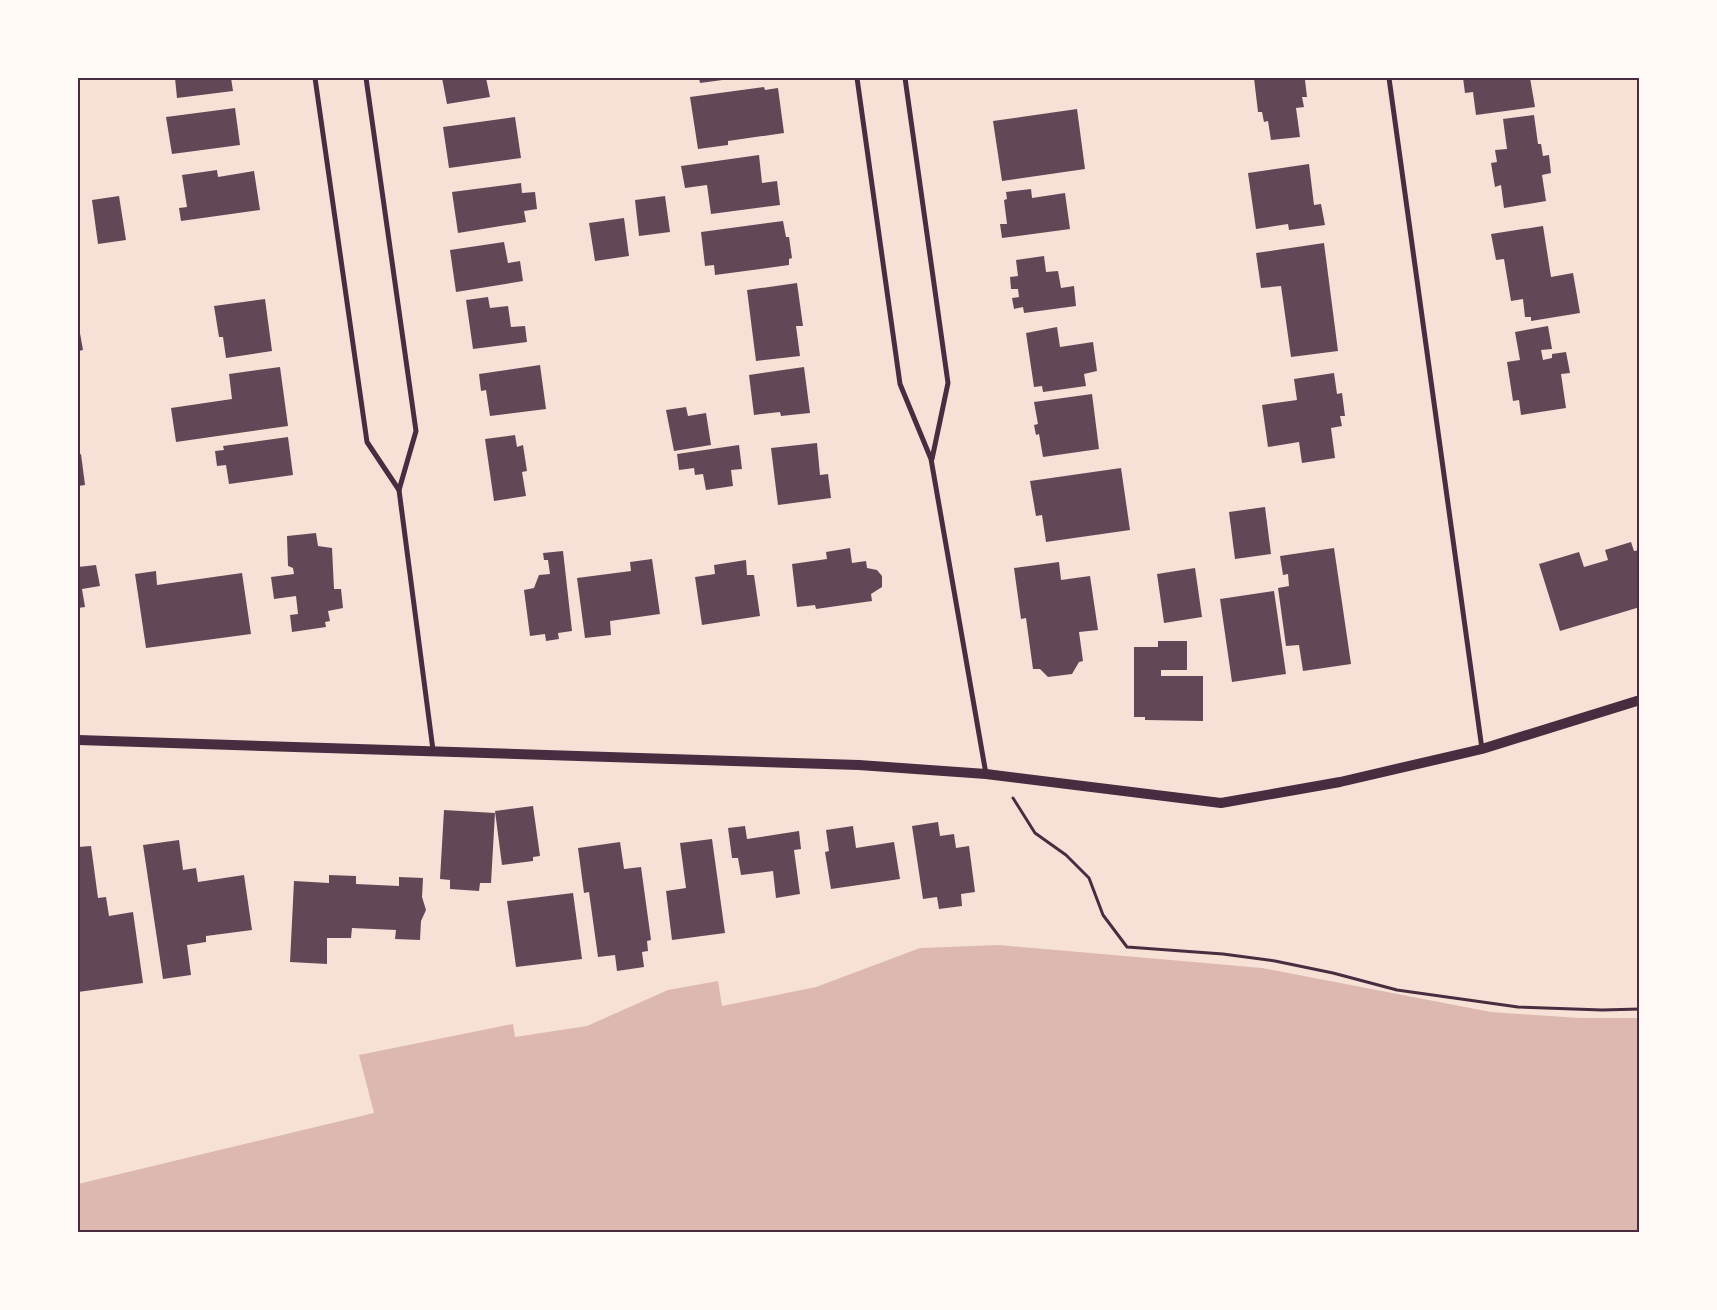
<svg xmlns="http://www.w3.org/2000/svg" width="1717" height="1310" viewBox="0 0 1717 1310" font-family="'Roboto Condensed',sans-serif">
<rect width="100%" height="100%" fill="#f7e1d7"/>
<polygon fill="#dcb8b0" points="999,945 1262,968 1491,1012 1579,1018 1639,1018 1639,1232 78,1232 78,1184 374,1113 359,1055 513,1024 515,1037 587,1026 668,990 718,981 722,1006 816,987 920,948"/>
<g fill="#644757">
<polygon points="175,78 231,78 233,91 177,98"/>
<polygon points="442,78 486,78 490,97 447,104"/>
<polygon points="699,78 730,78 730,79 700,83"/>
<polygon points="1254,78 1300,78 1301,80 1305,80 1307,97 1302,97 1304,107 1296,108 1300,137 1271,140 1268,121 1264,122 1262,112 1258,112"/>
<polygon points="1463,78 1530,78 1535,107 1476,115 1473,92 1465,93"/>
<polygon points="764,87 765,90 778,88 784,133 728,141 728,145 698,149 690,97"/>
<polygon points="235,108 240,145 172,154 166,117"/>
<polygon points="1077,109 1085,169 1002,181 993,121"/>
<polygon points="1534,115 1538,144 1541,144 1543,156 1549,155 1551,173 1542,175 1546,201 1504,208 1501,185 1495,187 1491,163 1497,162 1495,150 1507,149 1503,119"/>
<polygon points="515,117 521,158 449,168 443,127"/>
<polygon points="759,155 762,183 777,181 780,205 711,214 707,185 685,188 681,166"/>
<polygon points="1309,164 1314,205 1321,204 1325,225 1289,230 1288,224 1256,229 1248,173"/>
<polygon points="217,170 218,177 254,171 260,210 181,221 179,208 187,207 182,175"/>
<polygon points="521,183 522,193 535,192 537,209 524,211 526,222 458,233 452,192"/>
<polygon points="1031,189 1032,198 1065,193 1070,229 1002,238 1000,224 1007,224 1004,200 1007,199 1006,192"/>
<polygon points="119,196 126,240 98,244 92,200"/>
<polygon points="665,196 670,232 639,236 635,200"/>
<polygon points="624,218 629,256 595,261 589,223"/>
<polygon points="783,221 786,237 789,237 792,258 789,259 789,265 715,275 714,265 705,266 701,232"/>
<polygon points="1543,226 1551,277 1573,273 1580,313 1531,321 1531,317 1525,317 1523,299 1511,301 1504,259 1496,260 1491,234"/>
<polygon points="504,242 508,263 520,261 523,281 456,292 450,250"/>
<polygon points="1324,243 1338,351 1291,357 1281,286 1261,288 1256,253"/>
<polygon points="1044,256 1046,272 1058,271 1061,288 1074,286 1076,306 1024,313 1023,307 1014,309 1012,298 1019,297 1018,289 1011,289 1010,277 1018,276 1016,260"/>
<polygon points="797,283 803,326 796,326 800,356 756,361 747,290"/>
<polygon points="488,297 490,308 508,306 511,327 525,326 527,342 473,349 466,300"/>
<polygon points="265,299 272,351 226,358 223,337 219,337 214,306"/>
<polygon points="78,322 83,350 78,351"/>
<polygon points="1548,326 1552,349 1541,350 1543,360 1552,358 1552,354 1566,352 1570,373 1561,374 1566,408 1521,415 1519,400 1513,401 1507,362 1520,360 1515,332"/>
<polygon points="1057,327 1060,347 1093,342 1097,371 1084,374 1086,386 1043,392 1042,386 1034,387 1026,333"/>
<polygon points="540,365 546,409 490,416 486,390 481,391 479,374"/>
<polygon points="280,367 288,426 176,442 171,408 232,399 229,374"/>
<polygon points="804,367 810,413 781,416 780,412 754,415 749,375"/>
<polygon points="1334,373 1337,394 1342,393 1345,416 1340,416 1342,426 1331,428 1335,458 1302,463 1299,442 1268,447 1262,405 1297,400 1294,379"/>
<polygon points="1092,394 1099,449 1043,457 1039,434 1036,435 1034,425 1038,424 1034,402"/>
<polygon points="686,407 688,416 706,413 711,445 674,451 666,410"/>
<polygon points="515,435 517,447 523,445 527,471 522,472 526,496 494,501 485,439"/>
<polygon points="288,437 293,475 229,484 226,465 217,466 215,451 224,450 223,446"/>
<polygon points="817,443 820,475 828,474 831,498 778,505 771,448"/>
<polygon points="739,445 742,469 731,470 733,486 706,490 703,474 695,475 694,468 679,470 677,454"/>
<polygon points="81,454 85,485 78,486 78,455"/>
<polygon points="1121,468 1130,530 1046,542 1042,515 1036,516 1030,481"/>
<polygon points="1265,507 1271,554 1235,559 1229,512"/>
<polygon points="316,533 318,546 332,548 334,589 341,589 343,608 328,611 330,621 325,622 326,627 292,632 290,615 298,614 296,596 274,599 271,577 294,574 293,568 288,566 287,536"/>
<polygon points="1631,542 1634,551 1640,550 1640,607 1560,631 1539,564 1579,552 1584,567 1608,560 1605,550"/>
<polygon points="850,548 852,563 866,561 867,568 877,570 882,576 882,587 871,594 872,601 816,609 815,605 797,607 792,564 827,559 826,552"/>
<polygon points="1334,548 1351,664 1303,671 1299,645 1286,646 1278,588 1289,586 1288,574 1283,575 1280,556"/>
<polygon points="563,551 572,631 558,633 559,639 546,641 545,634 530,636 524,590 534,588 539,575 550,574 548,560 544,560 543,553"/>
<polygon points="652,559 660,614 610,621 611,635 585,638 577,578 631,571 630,562"/>
<polygon points="746,560 747,575 754,575 760,616 702,625 695,577 715,574 714,565"/>
<polygon points="1059,562 1061,580 1090,576 1098,630 1079,632 1083,661 1079,662 1072,674 1048,677 1040,669 1033,669 1026,618 1021,619 1014,568"/>
<polygon points="96,565 100,586 82,589 85,607 78,608 78,567"/>
<polygon points="1195,568 1202,617 1164,623 1157,574"/>
<polygon points="156,571 157,585 242,573 251,634 146,648 135,574"/>
<polygon points="1274,591 1286,674 1232,682 1220,599"/>
<polygon points="1158,641 1187,641 1187,670 1161,670 1161,676 1203,676 1203,721 1145,720 1145,717 1134,717 1134,647 1158,647"/>
<polygon points="533,806 540,856 533,857 533,861 502,865 495,811"/>
<polygon points="444,810 495,813 491,883 480,883 479,891 450,889 450,880 440,879"/>
<polygon points="938,822 940,836 954,834 956,848 969,846 975,892 961,894 962,906 939,909 937,897 923,899 912,826"/>
<polygon points="745,826 747,839 799,831 801,849 794,850 800,894 776,898 773,871 741,875 738,858 732,858 728,828"/>
<polygon points="853,826 856,848 894,842 900,879 831,889 825,852 829,851 826,830"/>
<polygon points="712,839 725,933 672,940 666,891 686,888 680,843"/>
<polygon points="179,840 183,870 196,868 198,882 244,875 252,930 206,936 206,942 187,945 191,975 163,979 143,845"/>
<polygon points="620,842 624,869 641,867 651,940 647,941 648,951 642,952 644,967 617,971 615,955 598,957 589,892 584,893 578,848"/>
<polygon points="91,846 98,898 106,897 109,916 133,912 143,983 78,992 78,847"/>
<polygon points="329,875 356,876 356,884 399,886 399,877 423,878 422,897 426,910 421,921 420,940 395,939 396,930 352,928 351,938 327,938 327,964 290,962 294,881 329,883"/>
<polygon points="573,893 582,959 516,967 507,901"/>
</g>
<g fill="none" stroke-linecap="round" stroke-linejoin="round">
<polyline stroke="#4a2c40" stroke-width="3" points="1013,798 1035,833 1066,855 1089,878 1103,915 1127,947 1223,954 1275,961 1333,973 1397,990 1518,1007 1602,1010 1640,1009"/>
<g stroke="#4a2c40" stroke-width="5">
<polyline points="315,78 367,442 399,490"/>
<polyline points="366,78 416,431 399,490 433,750"/>
<polyline points="857,78 900,384 931,459 986,774"/>
<polyline points="905,78 948,383 932,459"/>
<polyline points="1389,78 1482,749"/>
</g>
<polyline stroke="#4a2c40" stroke-width="10" points="78,740 859,765 986,774 1221,803 1340,782 1482,749 1640,700"/>
</g>
<rect width="1717" height="1310" fill="none" stroke="#fffaf5" stroke-width="158"/>
<rect x="79" y="79" width="1559" height="1152" fill="none" stroke="#4a2c40" stroke-width="2"/>
</svg>
